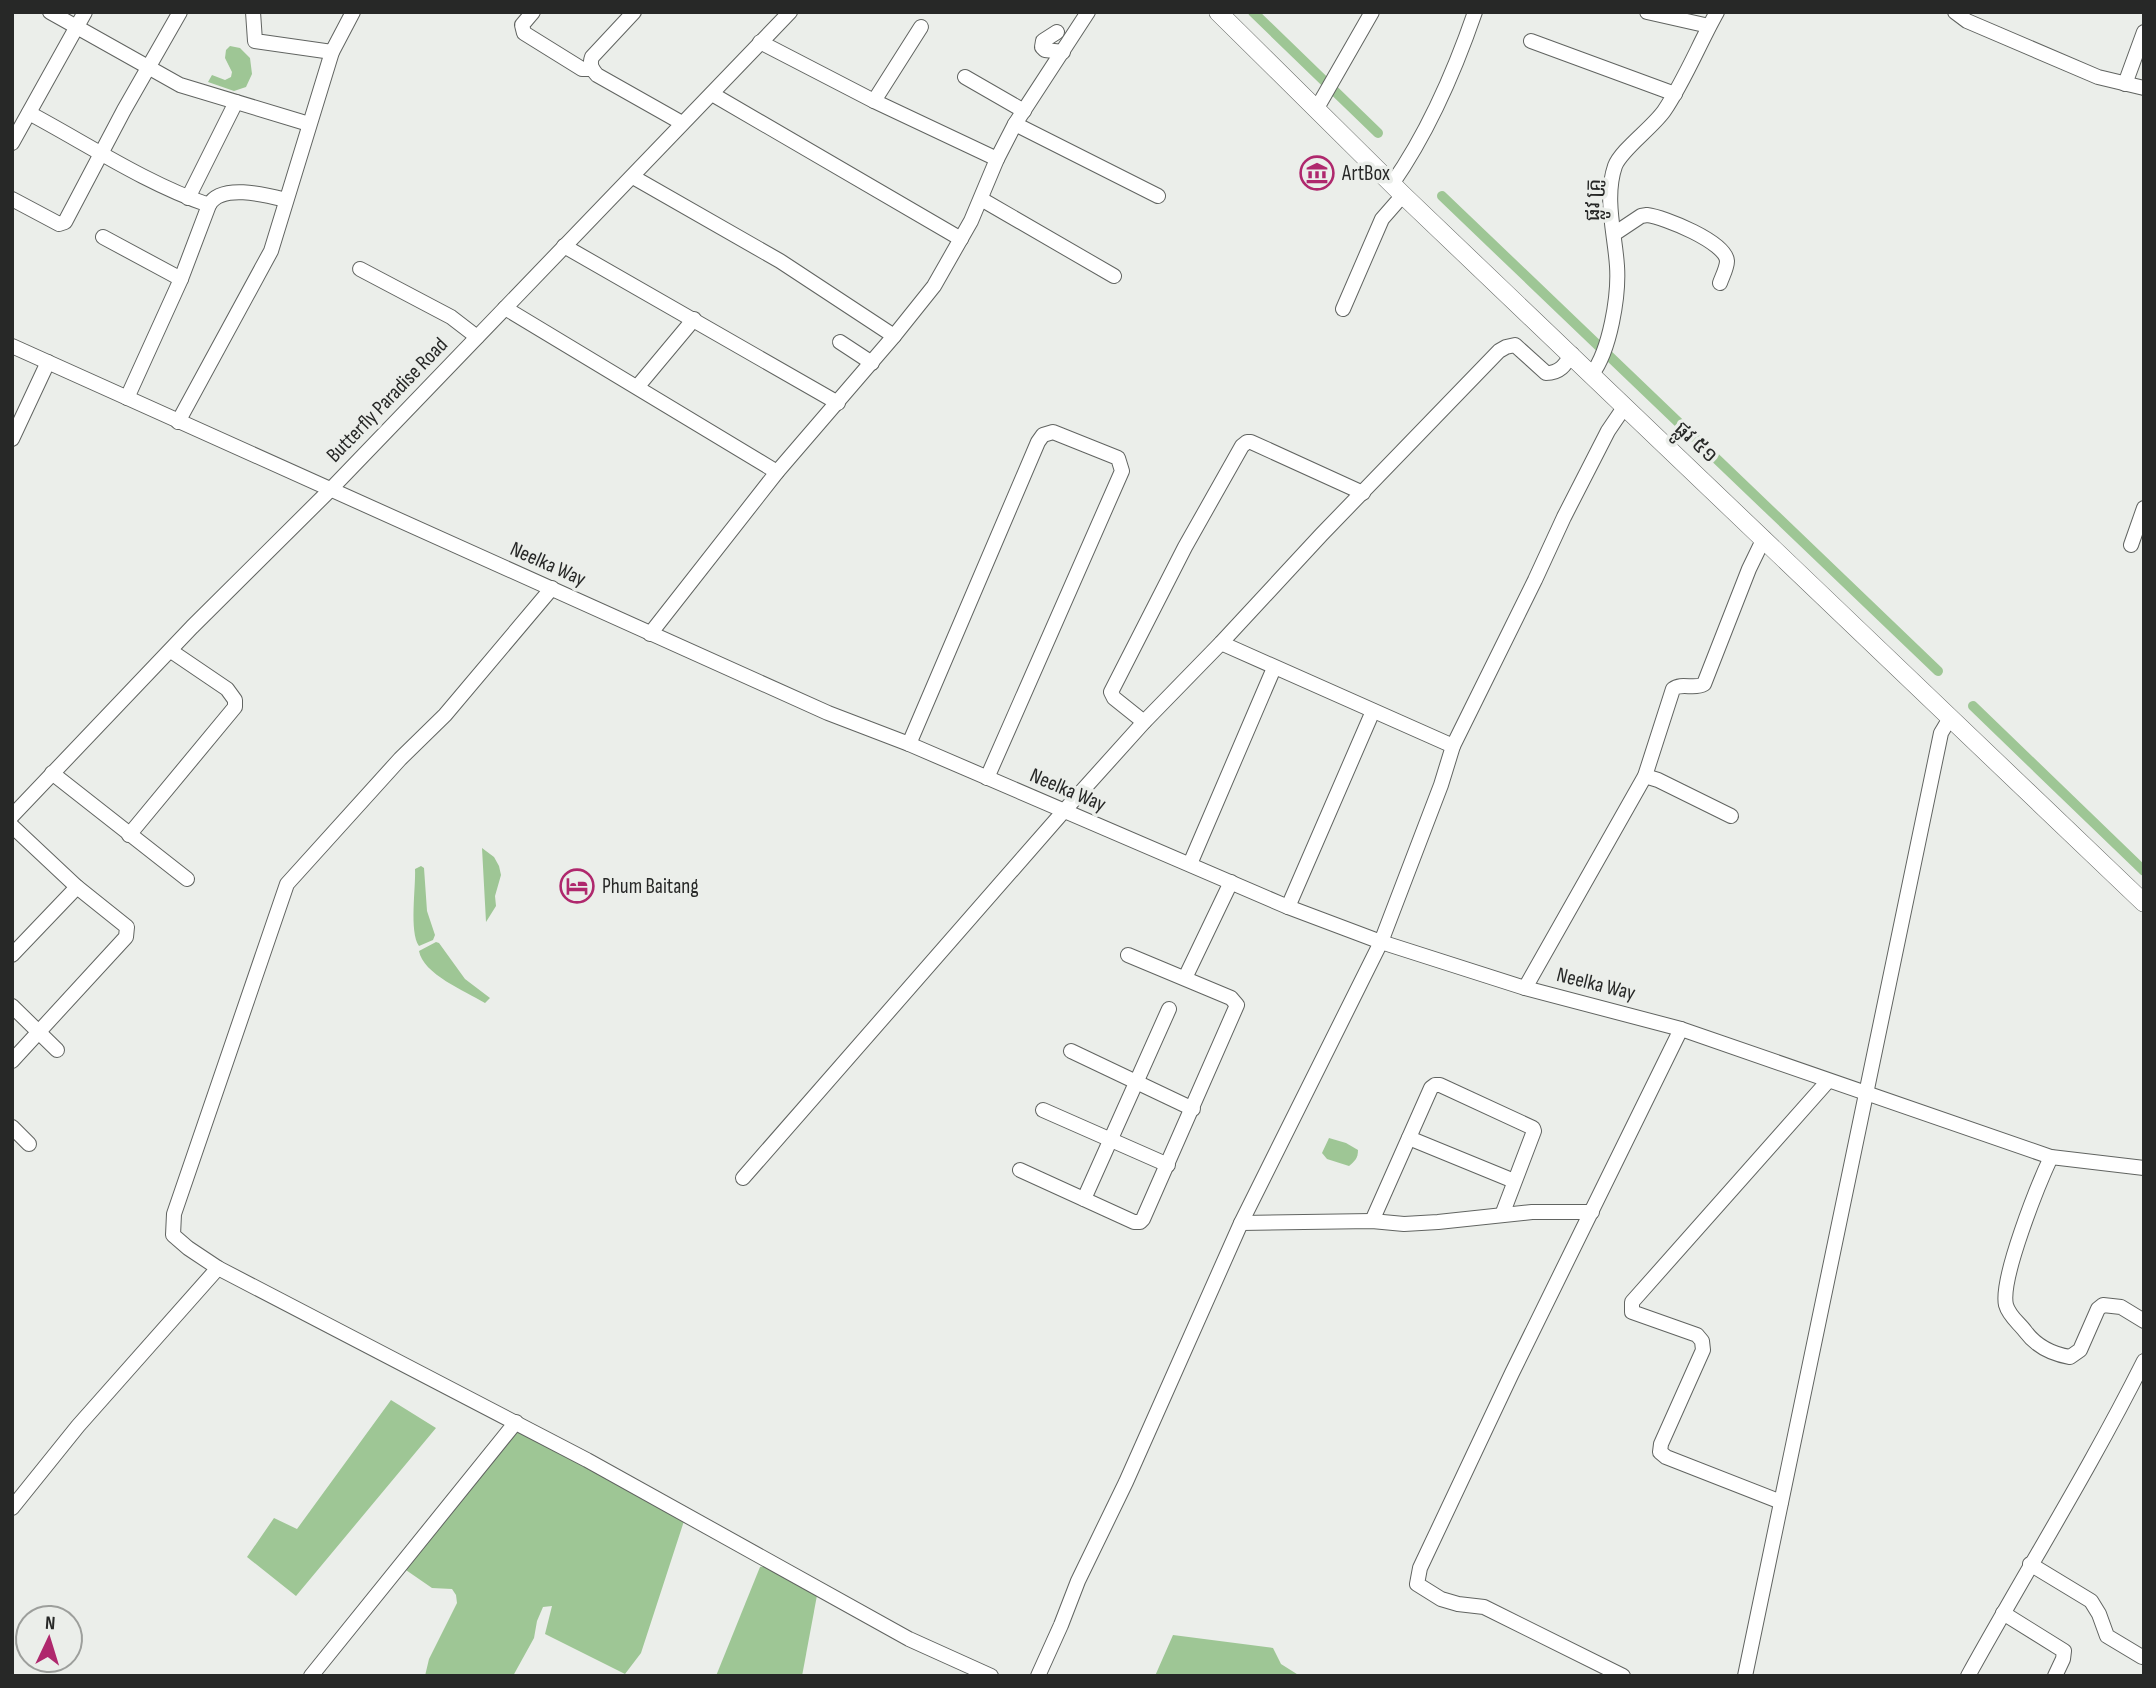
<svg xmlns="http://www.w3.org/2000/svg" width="2156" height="1688" viewBox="0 0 2156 1688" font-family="'Sofia Sans Condensed','Noto Sans Khmer',sans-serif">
<rect width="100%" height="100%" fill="#ebeeea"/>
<g fill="#9ec695">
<polygon points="230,46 240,48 250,58 252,74 246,87 234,91 208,82 212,75 225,80 231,77 232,72 225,58 226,50"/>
<polygon points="482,848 494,857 499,866 501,875 495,896 496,906 486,922"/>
<path d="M421,866L424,868L427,911L435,935L433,940L419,946C409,932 416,887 415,869Z"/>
<path d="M436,942L439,943L465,979L490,998L485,1003C465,991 423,974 419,951Z"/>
<path d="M1329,1138L1346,1143L1358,1150C1358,1158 1355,1161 1349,1166L1327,1159L1322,1153Z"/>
<polygon points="391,1400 436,1428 296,1596 247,1557 274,1518 297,1529"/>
<polygon points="517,1427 684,1521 641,1653 625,1674 545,1634 552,1606 543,1607 537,1621 534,1638 513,1676 425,1676 429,1659 457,1603 456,1595 452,1589 432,1588 403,1568"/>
<polygon points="769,1565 818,1590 802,1676 716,1676 760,1567"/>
<polygon points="1173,1635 1273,1648 1281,1664 1300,1676 1155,1676"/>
</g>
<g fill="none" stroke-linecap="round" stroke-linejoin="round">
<g stroke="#9ec695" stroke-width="10">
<polyline points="1253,12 1378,133"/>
<polyline points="1442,196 1938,671"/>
<polyline points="1973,706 2144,871"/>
</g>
<defs>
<g id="minor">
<polyline points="50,12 180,85 309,124"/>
<polyline points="253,12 255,41 332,52"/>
<polyline points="533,12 522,25 524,33 582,69 592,69"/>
<path d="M634,12L592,57C589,65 592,69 597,75L682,123"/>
<polyline points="1647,12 1709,26"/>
<polyline points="1955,12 1967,21 2098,77 2144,88"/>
<polyline points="1057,32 1043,41 1042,47 1045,50 1063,52"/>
<polyline points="1531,41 1675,94"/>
<polyline points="760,42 874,101 997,159"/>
<polyline points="965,77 1024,111"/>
<polyline points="2125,84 2144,32"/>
<polyline points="712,94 961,239"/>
<polyline points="874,101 921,27"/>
<polyline points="1317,108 1372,12"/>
<path d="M29,113C87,144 147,184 209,205L181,279L127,398"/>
<polyline points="1015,124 1158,196"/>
<polyline points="12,143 85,12"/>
<polyline points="633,177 780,261 894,336"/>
<path d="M1392,184C1429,131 1454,73 1475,12"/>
<polyline points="188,198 236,102"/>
<polyline points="12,199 59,224 65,222 124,110 180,12"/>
<polyline points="981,199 1114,276"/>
<path d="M209,205C221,183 266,195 286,200"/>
<path d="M1614,234L1641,216L1647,215C1664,217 1726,242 1727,261C1727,268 1722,277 1720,283"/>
<polyline points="103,237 181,279"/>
<polyline points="564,246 838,403"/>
<polyline points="360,269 451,317 477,337"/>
<polyline points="505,308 777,472"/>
<polyline points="1343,309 1382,219 1403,195"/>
<polyline points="840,342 872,363"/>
<polyline points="12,346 828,713 909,744 1288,907 1381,942 1525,988 1681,1029 2051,1157 2144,1168"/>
<path d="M1592,374C1610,350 1619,296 1617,266C1615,234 1604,198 1615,166C1621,150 1652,128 1664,111C1685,80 1699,44 1717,12"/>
<polyline points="638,386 694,319"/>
<polyline points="178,422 271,251 332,52 353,12"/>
<polyline points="12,439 48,362"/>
<polyline points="2131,545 2144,508"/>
<polyline points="552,588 445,715 400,759 287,884 174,1214 173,1235 188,1248 218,1268 587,1460 909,1639 991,1676"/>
<polyline points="650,634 777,472 894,336 934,286 971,221 997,159 1015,124 1088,12"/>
<polyline points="1221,643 1453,746"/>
<polyline points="1144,722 1114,698 1111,692 1185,547 1242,446 1247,442 1251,442 1363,493"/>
<polyline points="909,744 1038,442 1043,435 1053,432 1118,458 1122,471 987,778"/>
<polyline points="52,773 187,879"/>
<polyline points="1645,776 1658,780 1731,816"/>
<polyline points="12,816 192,627 330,490 790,12"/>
<polyline points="12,826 77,887 127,927 126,937 12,1061"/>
<polyline points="129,835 235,707 235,700 227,689 171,651"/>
<polyline points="1190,864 1274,668"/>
<polyline points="1288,907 1373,711"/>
<polyline points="12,955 77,887"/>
<polyline points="1185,978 1231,882"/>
<path d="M1525,988L1645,776L1673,689C1682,682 1694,690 1704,684L1749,569L1764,538"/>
<polyline points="12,1006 57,1050"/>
<polyline points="1071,1051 1193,1109"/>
<polyline points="1043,1110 1168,1165"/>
<polyline points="12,1127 29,1144"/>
<polyline points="1409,1138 1514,1181"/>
<path d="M2051,1157C2038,1185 2000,1279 2006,1305C2009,1316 2019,1323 2025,1331C2036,1346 2052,1354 2070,1357L2080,1350L2098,1309L2103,1305L2121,1307L2144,1321"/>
<polyline points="1020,1170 1134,1222 1140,1222 1143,1219 1237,1005 1231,998 1128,955"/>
<path d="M743,1178L1063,812L1144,722L1221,643L1322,534L1499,351L1506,347L1515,345L1546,373C1560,373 1565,365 1572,354"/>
<polyline points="1084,1199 1169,1009"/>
<polyline points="1372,1221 1431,1088 1435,1085 1440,1085 1533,1128 1534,1131 1502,1215"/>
<polyline points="1241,1223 1372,1221 1404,1224 1438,1222 1532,1212 1592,1212"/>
<polyline points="1781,1502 1666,1457 1660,1452 1661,1444 1703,1350 1702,1341 1697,1335 1632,1312 1632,1302 1828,1081"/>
<polyline points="12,1508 78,1426 218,1268"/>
<polyline points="2030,1564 2091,1601 2099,1614 2107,1636 2142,1657"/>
<polyline points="2003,1613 2064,1651 2063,1659 2055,1676"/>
<polyline points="311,1676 516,1422"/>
<polyline points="1038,1676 1061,1625 1078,1581 1126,1482 1241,1223 1381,942 1441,785 1453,746 1535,580 1564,517 1608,431 1625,406"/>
<polyline points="1623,1676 1484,1607 1458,1604 1441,1599 1417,1584 1420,1568 1512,1373 1681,1029"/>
<polyline points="1745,1676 1941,733 1950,718"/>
<path d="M1968,1676C2026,1571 2090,1469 2144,1361"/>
</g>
<polyline id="major" points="1218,12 1403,195 2144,903"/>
</defs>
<use href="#minor" stroke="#616461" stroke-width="16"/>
<use href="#major" stroke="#616461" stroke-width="19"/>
<use href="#minor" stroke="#fff" stroke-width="14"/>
<use href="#major" stroke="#fff" stroke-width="18"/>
</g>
<defs>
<symbol id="museum-ring" viewBox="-11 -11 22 22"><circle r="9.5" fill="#ebeeea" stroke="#af286d" stroke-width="1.5"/><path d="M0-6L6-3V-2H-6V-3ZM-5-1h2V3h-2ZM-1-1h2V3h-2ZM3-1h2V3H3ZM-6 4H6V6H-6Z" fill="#af286d"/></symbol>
<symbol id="hotel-ring" viewBox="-11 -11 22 22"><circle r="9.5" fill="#ebeeea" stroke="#af286d" stroke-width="1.5"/><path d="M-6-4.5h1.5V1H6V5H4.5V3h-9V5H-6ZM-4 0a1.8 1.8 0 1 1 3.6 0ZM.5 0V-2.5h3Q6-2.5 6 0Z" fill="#af286d"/></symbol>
</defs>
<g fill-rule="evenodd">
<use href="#museum-ring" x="1298" y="154" width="38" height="38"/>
<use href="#hotel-ring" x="558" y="867" width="38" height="38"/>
</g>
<g text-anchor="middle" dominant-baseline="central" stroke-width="7" stroke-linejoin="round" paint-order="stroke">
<g font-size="21" fill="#272827" stroke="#ebeeea" text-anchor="start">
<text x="1342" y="173">ArtBox</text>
<text x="602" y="886">Phum Baitang</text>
</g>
<g font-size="21" fill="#272827" stroke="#ebeeea">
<text transform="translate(1593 200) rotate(-89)">ផ្លូវ គ្រូ</text>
<text transform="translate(387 400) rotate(-46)">Butterfly Paradise Road</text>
<text transform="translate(1696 442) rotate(43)">ផ្លូវ ៥១</text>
<text transform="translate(548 564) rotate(24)">Neelka Way</text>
<text transform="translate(1068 790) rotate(23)">Neelka Way</text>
<text transform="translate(1596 984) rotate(14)">Neelka Way</text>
</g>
</g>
<rect width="2156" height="1688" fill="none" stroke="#272827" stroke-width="28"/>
<g transform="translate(49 1639) rotate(4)"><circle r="33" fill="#ebeeea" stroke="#9d9f9c" stroke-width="2"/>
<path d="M0-5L12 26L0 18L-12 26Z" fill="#af286d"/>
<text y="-10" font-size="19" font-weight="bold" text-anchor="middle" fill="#272827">N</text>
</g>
</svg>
